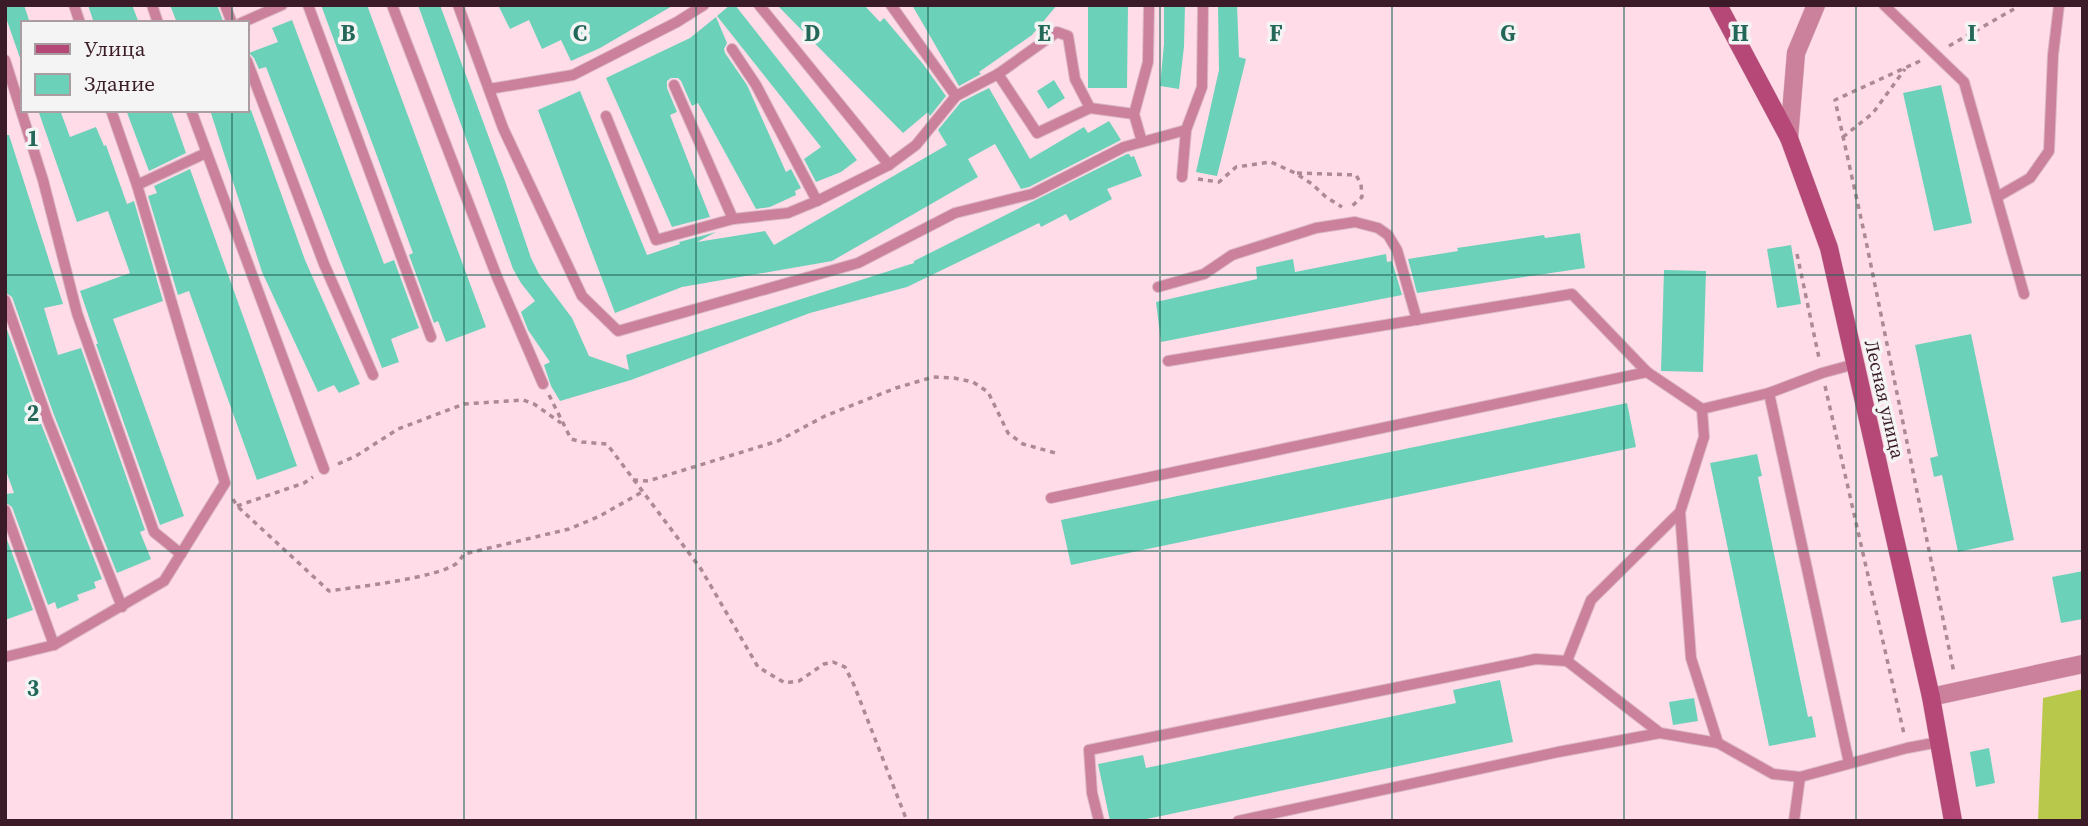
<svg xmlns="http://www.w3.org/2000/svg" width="2088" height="826" viewBox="0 0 2088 826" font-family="'Source Serif 4',serif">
<rect width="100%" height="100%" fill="#ffdce8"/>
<polygon fill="#b7c84b" points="2083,689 2083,821 2038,821 2043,698"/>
<g fill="#6cd1b9">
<polygon points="5,5 24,5 30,23 23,23 23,58 20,58 5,15"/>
<polygon points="88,5 132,5 139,23 94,23"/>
<polygon points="170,5 217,5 223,21 217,23 177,23"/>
<polygon points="321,5 367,5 486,327 446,342 438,321 434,323 409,255 413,253"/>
<polygon points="418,5 440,5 505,181 531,258 539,274 572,318 589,356 629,370 626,355 914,263 914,261 1127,154 1129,154 1131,157 1134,156 1142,176 1107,189 1112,199 1070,221 1066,214 1041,227 1039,223 907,287 810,313 631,380 560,401 551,386 544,365 550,362 528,330 521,312 535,301 521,283 513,269"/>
<polygon points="498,5 674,5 600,48 571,61 561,40 542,49 529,20 510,29"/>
<polygon points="730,5 735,5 857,160 841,172 816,182 804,159 821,147 717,16"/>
<polygon points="777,5 864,5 880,22 884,18 923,64 946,96 930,116 928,112 903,133"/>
<polygon points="912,5 1057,5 1032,35 979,72 981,74 959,86"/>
<polygon points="1107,5 1128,5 1127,88 1088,88 1088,7 1107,7"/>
<polygon points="1164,5 1185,5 1184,47 1179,89 1160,86 1164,44"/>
<polygon points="1218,5 1237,5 1239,57 1246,59 1217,176 1196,172 1219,70"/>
<polygon points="716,17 727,43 724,49 725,53 747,85 786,172 791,169 801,188 795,191 796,195 770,207 756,209 698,103 692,106 681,81 678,78 671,78 667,81 667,88 677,112 670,115 710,217 672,227 606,78 690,38"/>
<polygon points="292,20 384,264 394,260 419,328 391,339 399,362 382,368 266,67 259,69 254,58 249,53 278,42 272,28"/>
<polygon points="1054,80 1065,98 1048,109 1037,91"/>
<polygon points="1941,85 1972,223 1934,231 1903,93"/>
<polygon points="989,88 1030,159 1084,127 1088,133 1109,121 1121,140 1029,187 1021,189 995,144 968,159 978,177 832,261 682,287 615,313 538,110 580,91 647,255 680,244 679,242 716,232 697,242 765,231 774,245 947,145 938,130 961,102"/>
<polygon points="38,110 60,110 70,137 96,127 104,146 106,145 127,204 134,201 163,301 113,319 184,516 160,525 96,344 98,344 80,291 130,273 108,211 77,222"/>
<polygon points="126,110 171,110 186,153 149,171"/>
<polygon points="210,110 251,110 305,260 360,384 339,393 334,385 318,392 262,272"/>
<polygon points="5,135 9,135 63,304 44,308 58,355 81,348 145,530 140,532 151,559 117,573 54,415 12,297 5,292"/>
<polygon points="190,169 297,466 257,480 189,291 178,295 148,196 157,193 154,186"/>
<polygon points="1580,233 1585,268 1417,293 1408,259 1458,251 1457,248 1544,235 1545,238"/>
<polygon points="1791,245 1801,304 1777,308 1767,249"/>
<polygon points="1386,254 1387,262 1392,261 1402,295 1161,342 1156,302 1257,279 1256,267 1293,259 1295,272"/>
<polygon points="1664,270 1706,271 1703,372 1661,371"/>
<polygon points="5,324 40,421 102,579 94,582 96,588 77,595 79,600 57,609 55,602 48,605 12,507 5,502 5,494 14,493 5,468"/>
<polygon points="1971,334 2014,540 1958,552 1942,475 1934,477 1930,458 1938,456 1915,345"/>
<polygon points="1627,403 1636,447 1071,565 1061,520"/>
<polygon points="1757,454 1762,476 1758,477 1808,717 1812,716 1816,737 1769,746 1710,463"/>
<polygon points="5,534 33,610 5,620"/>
<polygon points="2083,571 2083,619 2061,623 2052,577"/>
<polygon points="1500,680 1513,742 1137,821 1110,821 1098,764 1143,755 1146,768 1456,703 1453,690"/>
<polygon points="1694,698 1698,721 1673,725 1669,702"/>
<polygon points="1989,748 1995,783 1976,787 1970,752"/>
</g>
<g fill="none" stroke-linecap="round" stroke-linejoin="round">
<defs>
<g id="service">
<polyline points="74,5 80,23"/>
<polyline points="152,5 158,23"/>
<polyline points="225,5 232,23"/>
<polyline points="308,5 431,337"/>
<polyline points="392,5 497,277 543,384"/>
<polyline points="458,5 503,128 582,296 618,331 858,263 955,213 1032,194 1124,147 1186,130"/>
<polyline points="759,5 889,165"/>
<polyline points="891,5 956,96"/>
<polyline points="1884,5 1964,82 2024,294"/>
<polyline points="241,23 282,5"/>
<polyline points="732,49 756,85 817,201"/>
<polyline points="5,60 43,180 77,313 154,532 181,554"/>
<polyline points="247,61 324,264 373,375"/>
<polyline points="998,74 1037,133 1090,108"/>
<polyline points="674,85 733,219"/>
<polyline points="489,89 573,75 677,22 704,5"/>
<polyline points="191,110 324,469"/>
<polyline points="606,116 656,240 733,219 788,213 817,201 889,165 916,145 956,96 998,74 1057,32 1068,36 1075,79 1090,108 1134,114"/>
<polyline points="1142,142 1134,114 1148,62 1149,5"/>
<polyline points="1182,177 1186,130 1202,87 1203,5"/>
<polyline points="137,185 206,153"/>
<polyline points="1997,197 2030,178 2049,151 2053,55 2059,5"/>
<polyline points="1158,287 1204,274 1232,255 1316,228 1355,222 1378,228 1388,235 1397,250 1417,320"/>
<polyline points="5,300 47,418 122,607"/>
<polyline points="1168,361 1572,294 1647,372"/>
<polyline points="1769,393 1849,763"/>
<polyline points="1702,409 1704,437 1680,512 1691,658 1718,743"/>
<polyline points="1051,498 1647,372 1702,409 1769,393 1822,373 1855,364"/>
<polyline points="5,510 54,645"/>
<polyline points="5,657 54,645 164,581 225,483 137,185 111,110"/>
<polyline points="1567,661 1591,600 1680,512"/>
<polyline points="1099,821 1092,793 1089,750 1536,659 1567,661 1660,733 1718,743 1773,774 1800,777 1907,748 1939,742"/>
<polyline points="1238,821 1558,752 1660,733"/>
<polyline points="1794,821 1800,777"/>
</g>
<g id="minor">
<polyline points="1789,138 1796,53 1816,5"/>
<polyline points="1931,697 2083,664"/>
</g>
<polyline id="secondary" points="1718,5 1789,138 1829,248 1931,697 1953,821"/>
</defs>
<use href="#service" stroke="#dcb9c5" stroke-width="12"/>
<use href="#minor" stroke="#dcb9c5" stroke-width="19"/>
<use href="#secondary" stroke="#dcb9c5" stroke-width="19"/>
<g stroke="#ab8995" stroke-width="3.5" stroke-dasharray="5 5" stroke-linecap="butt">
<polyline points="1949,46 2014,9"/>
<polyline points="1920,61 1835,100 1866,241 1954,673"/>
<polyline points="1843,137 1873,113 1905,69"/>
<polyline points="1297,173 1356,175 1361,184 1362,197 1351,207"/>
<polyline points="1198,179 1219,182 1236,167 1271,162 1295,173 1312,184 1326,197 1342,207"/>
<polyline points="1797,254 1819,358"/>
<polyline points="1825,386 1904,734"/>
<polyline points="549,395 571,439 582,442 607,444 701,569 758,667 785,683 799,681 824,664 833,662 845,667 854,685 907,821"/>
<polyline points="338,464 356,456 398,429 464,404 523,400 534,404 561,423"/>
<polyline points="633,480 648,481 778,441 825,416 896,388 933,377 954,378 973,382 988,392 1008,433 1023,444 1059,454"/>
<path d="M233,499L237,506L329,591C355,587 439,578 457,563C460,560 462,557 464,554L569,529L600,516L642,492"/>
<polyline points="237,506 304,483 313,477"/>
</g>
<use href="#service" stroke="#cb809b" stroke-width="10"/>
<use href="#minor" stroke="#cb809b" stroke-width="18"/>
<use href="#secondary" stroke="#b54877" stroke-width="18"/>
</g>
<path fill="none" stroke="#236759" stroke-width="2" stroke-opacity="0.55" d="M232,5V23M464,5V821M696,5V821M928,5V821M1160,5V821M1392,5V821M1624,5V821M1856,5V821M232,110V821M5,275H2083M5,551H2083"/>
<g text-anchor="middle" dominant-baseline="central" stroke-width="7" stroke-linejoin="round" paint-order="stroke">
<g font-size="19" fill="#3a1b27" stroke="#f4f4f4">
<text transform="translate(1885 399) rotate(77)">Лесная улица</text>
</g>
</g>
<g font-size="23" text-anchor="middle" font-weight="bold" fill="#236759" stroke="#f4f4f4" stroke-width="7" stroke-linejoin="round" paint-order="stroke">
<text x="348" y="41">B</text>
<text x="580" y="41">C</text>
<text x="812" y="41">D</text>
<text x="1044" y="41">E</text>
<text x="1276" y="41">F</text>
<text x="1508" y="41">G</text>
<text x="1740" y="41">H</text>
<text x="1972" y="41">I</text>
<text x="33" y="146">1</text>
<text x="33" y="421">2</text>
<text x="33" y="696">3</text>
</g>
<rect width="2088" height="826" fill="none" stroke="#3a1b27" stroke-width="14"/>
<rect x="21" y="21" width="228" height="91" fill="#f4f4f4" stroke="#aa9da2" stroke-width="2"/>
<rect x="35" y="44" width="35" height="10" fill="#b54877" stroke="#aa9da2" stroke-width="2"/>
<text x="84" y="56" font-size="21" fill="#3a1b27">Улица</text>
<rect x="35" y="74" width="35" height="21" fill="#6cd1b9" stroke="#aa9da2" stroke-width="2"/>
<text x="84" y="91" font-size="21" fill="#3a1b27">Здание</text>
</svg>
